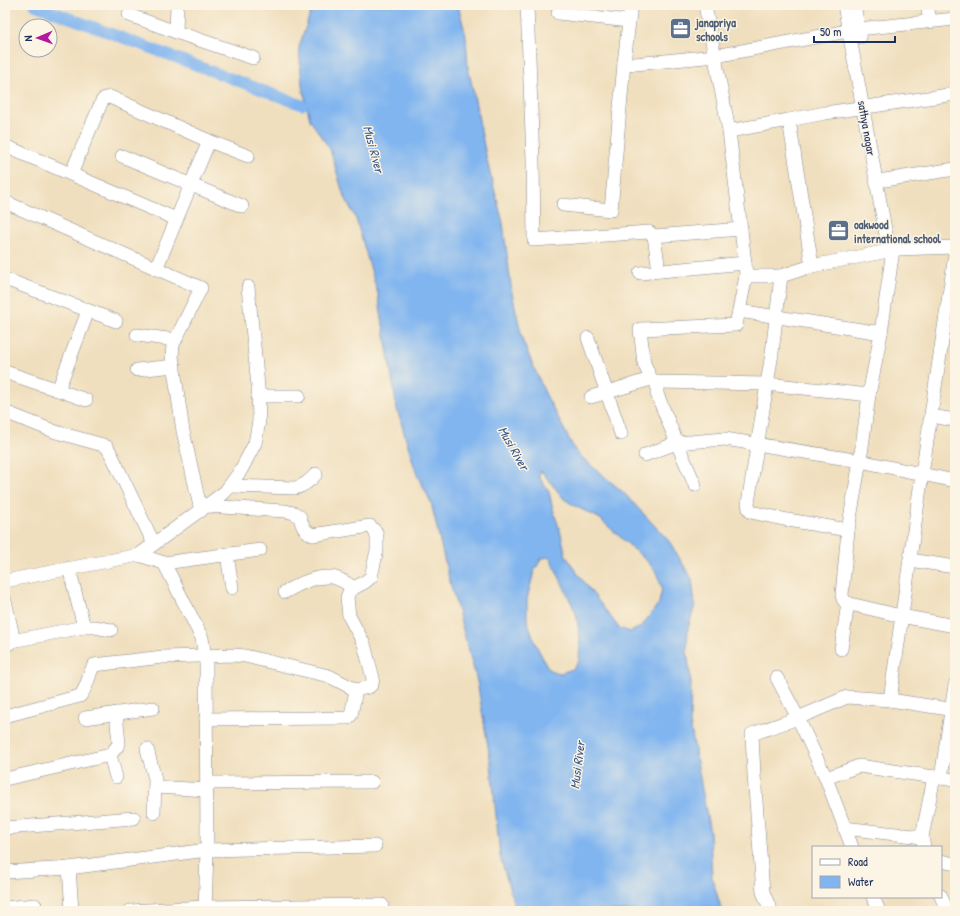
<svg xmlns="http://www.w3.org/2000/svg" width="960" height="916" viewBox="0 0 960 916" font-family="'Patrick Hand',sans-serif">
<rect width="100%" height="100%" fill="#fcf5e5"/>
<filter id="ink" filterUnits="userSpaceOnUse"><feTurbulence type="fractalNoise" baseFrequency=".025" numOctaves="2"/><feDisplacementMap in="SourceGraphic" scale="8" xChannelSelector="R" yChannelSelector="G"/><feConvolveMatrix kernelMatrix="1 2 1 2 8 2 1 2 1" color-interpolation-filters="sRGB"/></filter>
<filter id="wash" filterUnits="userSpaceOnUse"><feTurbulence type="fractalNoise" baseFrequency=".012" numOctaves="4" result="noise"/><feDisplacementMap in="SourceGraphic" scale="16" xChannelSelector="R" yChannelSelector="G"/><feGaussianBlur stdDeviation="0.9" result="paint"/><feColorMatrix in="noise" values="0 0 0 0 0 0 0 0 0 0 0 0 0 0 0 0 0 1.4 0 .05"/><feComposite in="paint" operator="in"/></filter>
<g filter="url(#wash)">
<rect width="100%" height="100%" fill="#f0dfbe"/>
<path fill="#81b5ef" stroke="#4e72a6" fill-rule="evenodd" d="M313,5H458L466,36L468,68L473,90L487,161L503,223L512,293L523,342L545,393L576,452L593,467L623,492L669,541L692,579L695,605L688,628L687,651L691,682L690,723L710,833L712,878L722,911H516L500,856L491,764L477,681L446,567L431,502L417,475L397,409L378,294L356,219L343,193L330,149L310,120L302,85L299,47ZM540,471L542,472L564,499L575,506L599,518L648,562L656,572L662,588L659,603L641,627L630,632L619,628L578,574L566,556L561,534L553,509L549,492L539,477ZM550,557L576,613L580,638L579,661L573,669L560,673L549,670L536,645L527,620V599L534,571L542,558Z"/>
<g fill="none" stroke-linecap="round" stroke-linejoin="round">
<polyline stroke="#81b5ef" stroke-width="11" points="35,5 302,105"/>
</g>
</g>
<g filter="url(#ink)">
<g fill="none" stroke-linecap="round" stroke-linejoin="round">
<defs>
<g id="street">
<polyline points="177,5 176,32 253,58"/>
<polyline points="527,5 533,160 534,240 649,232 654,236 659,271"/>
<polyline points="844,5 889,251"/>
<polyline points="854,5 860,37"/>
<polyline points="927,5 930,21"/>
<polyline points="558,13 629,21"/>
<polyline points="129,15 176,32"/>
<polyline points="624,63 635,64 715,56 858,29 955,19"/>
<polyline points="729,131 789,120"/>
<polyline points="209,141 248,156"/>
<polyline points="5,146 176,219"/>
<polyline points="122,156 242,206"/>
<polyline points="71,174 102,101 105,98 110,97 209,141 156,269"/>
<polyline points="885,180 955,169"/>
<polyline points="5,202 201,288 173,345 172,356 183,431 201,511"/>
<polyline points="563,205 611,210 624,63 631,5"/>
<polyline points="654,236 741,229"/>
<polyline points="893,250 881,333 869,395 860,461 848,530 842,595 843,599 846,603 901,616 955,626"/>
<polyline points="812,266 789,120 825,113 955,94"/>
<polyline points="640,273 745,263"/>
<polyline points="746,276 781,276 812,266 898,249 955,247"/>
<polyline points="781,276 772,353 748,503 749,509 751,512 788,520 848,530"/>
<polyline points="5,279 116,321"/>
<polyline points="739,311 881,333"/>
<polyline points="137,335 175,340"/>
<polyline points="588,338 621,434"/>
<polyline points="137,370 174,366"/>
<polyline points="5,372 58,390"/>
<polyline points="651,379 644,363 640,329 736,325 746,276 745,263 729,131 705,5"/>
<polyline points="657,382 657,394 677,443 695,485"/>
<polyline points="258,396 299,396"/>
<polyline points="591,397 651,379 657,382 767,384 869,395"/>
<polyline points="86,400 58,390 88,311"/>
<polyline points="5,412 56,432 103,445 107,447 112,456 154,544"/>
<polyline points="931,416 955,420"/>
<polyline points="645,455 677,443 725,439 860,461 955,481"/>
<path d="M230,486L295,488C304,486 310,481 316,474"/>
<polyline points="227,554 232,588"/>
<polyline points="139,555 164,563 202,638 206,664 207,850 205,911"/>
<polyline points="910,560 955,567"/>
<polyline points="164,563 260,550"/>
<polyline points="69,568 84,627"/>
<polyline points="5,581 139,555 225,492 241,470 255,443 259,421 258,386 248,287"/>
<path d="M285,592C298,584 315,576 331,577C339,578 347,583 354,588"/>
<polyline points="5,601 12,632 12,641 7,645"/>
<polyline points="12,641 84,627 95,627 111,630"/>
<polyline points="841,649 848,603"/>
<polyline points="777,678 798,718 826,778 852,847"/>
<polyline points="890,700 922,474 955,255"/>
<polyline points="116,713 119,744 110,755 116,777"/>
<path d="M5,716L80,696C88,687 88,675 94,665L163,657L235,655L245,656L329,676L356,690L369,687L372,684L373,678L364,644L349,616L347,597L350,590L365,582L371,577L377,550V539L376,532L370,526L313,535C304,531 302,526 300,517L294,513L285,511L207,506"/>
<polyline points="85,718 153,708"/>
<polyline points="206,719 348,718 351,715 356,690"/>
<polyline points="147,749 155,779 154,813"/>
<polyline points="826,778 859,766 955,780"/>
<polyline points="941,778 955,685"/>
<polyline points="5,779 110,755"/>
<polyline points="207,783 372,782"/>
<polyline points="155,787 207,790"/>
<polyline points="5,828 134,818"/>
<polyline points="844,828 922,837"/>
<polyline points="924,847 922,837 934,777"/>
<polyline points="941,861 955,864"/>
<polyline points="5,872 69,868"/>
<polyline points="941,896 947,911"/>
<polyline points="873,897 879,911"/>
<polyline points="5,908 35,905 35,911"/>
<polyline points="72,911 69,868 207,850 375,846"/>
<polyline points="130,911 205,907 382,905"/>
<polyline points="771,911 763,892 754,775 752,734 798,718 847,697 890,700 955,710"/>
</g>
</defs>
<use href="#street" stroke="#86878e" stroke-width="14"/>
<use href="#street" stroke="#fff" stroke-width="13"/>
</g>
</g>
<defs>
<symbol id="office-square" viewBox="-11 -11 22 22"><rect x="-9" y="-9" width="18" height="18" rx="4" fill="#5c6f8a" stroke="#fcf5e5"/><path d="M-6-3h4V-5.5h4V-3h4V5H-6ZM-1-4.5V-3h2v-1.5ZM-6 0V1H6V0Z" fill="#fff"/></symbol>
</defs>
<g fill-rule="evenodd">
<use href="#office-square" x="668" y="16" width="25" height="25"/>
<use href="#office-square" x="826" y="218" width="25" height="25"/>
</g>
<g text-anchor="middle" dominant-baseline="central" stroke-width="3" stroke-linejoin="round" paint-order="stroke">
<g font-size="12" font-weight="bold" fill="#4e5e75" stroke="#fcf5e5" text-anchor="start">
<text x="696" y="22">janapriya<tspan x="696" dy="14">schools</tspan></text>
<text x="854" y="224">oakwood<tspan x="854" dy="14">international school</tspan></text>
</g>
<g font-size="12" fill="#1b2f5e" stroke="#fcf5e5">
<text transform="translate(867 128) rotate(80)">sathya nagar</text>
</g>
<g font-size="13" font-style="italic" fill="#3a578a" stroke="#fcf5e5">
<text transform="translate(374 149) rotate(75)">Musi River</text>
<text transform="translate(514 448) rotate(60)">Musi River</text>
<text transform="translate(577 765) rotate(-83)">Musi River</text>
</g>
</g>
<rect width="960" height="916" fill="none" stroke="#fcf5e5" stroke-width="20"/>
<rect x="812" y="846" width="130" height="52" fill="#fcf5e5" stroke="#a2a6af"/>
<rect x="820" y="859" width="20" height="6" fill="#ffffff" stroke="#a2a6af"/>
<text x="848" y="866" font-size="12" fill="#1b2f5e">Road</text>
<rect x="820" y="876" width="20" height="12" fill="#81b5ef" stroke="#a2a6af"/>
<text x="848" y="886" font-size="12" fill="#1b2f5e">Water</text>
<g transform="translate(38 38) rotate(268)"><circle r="19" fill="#fcf5e5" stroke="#a2a6af"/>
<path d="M0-3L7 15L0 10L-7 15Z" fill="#b5179e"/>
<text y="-6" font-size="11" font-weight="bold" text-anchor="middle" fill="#1b2f5e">N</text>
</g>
<path d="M814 36v6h81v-6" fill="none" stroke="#1b2f5e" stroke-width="2"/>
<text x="820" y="36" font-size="12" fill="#1b2f5e" stroke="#fcf5e5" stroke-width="3" paint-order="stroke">50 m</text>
</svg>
